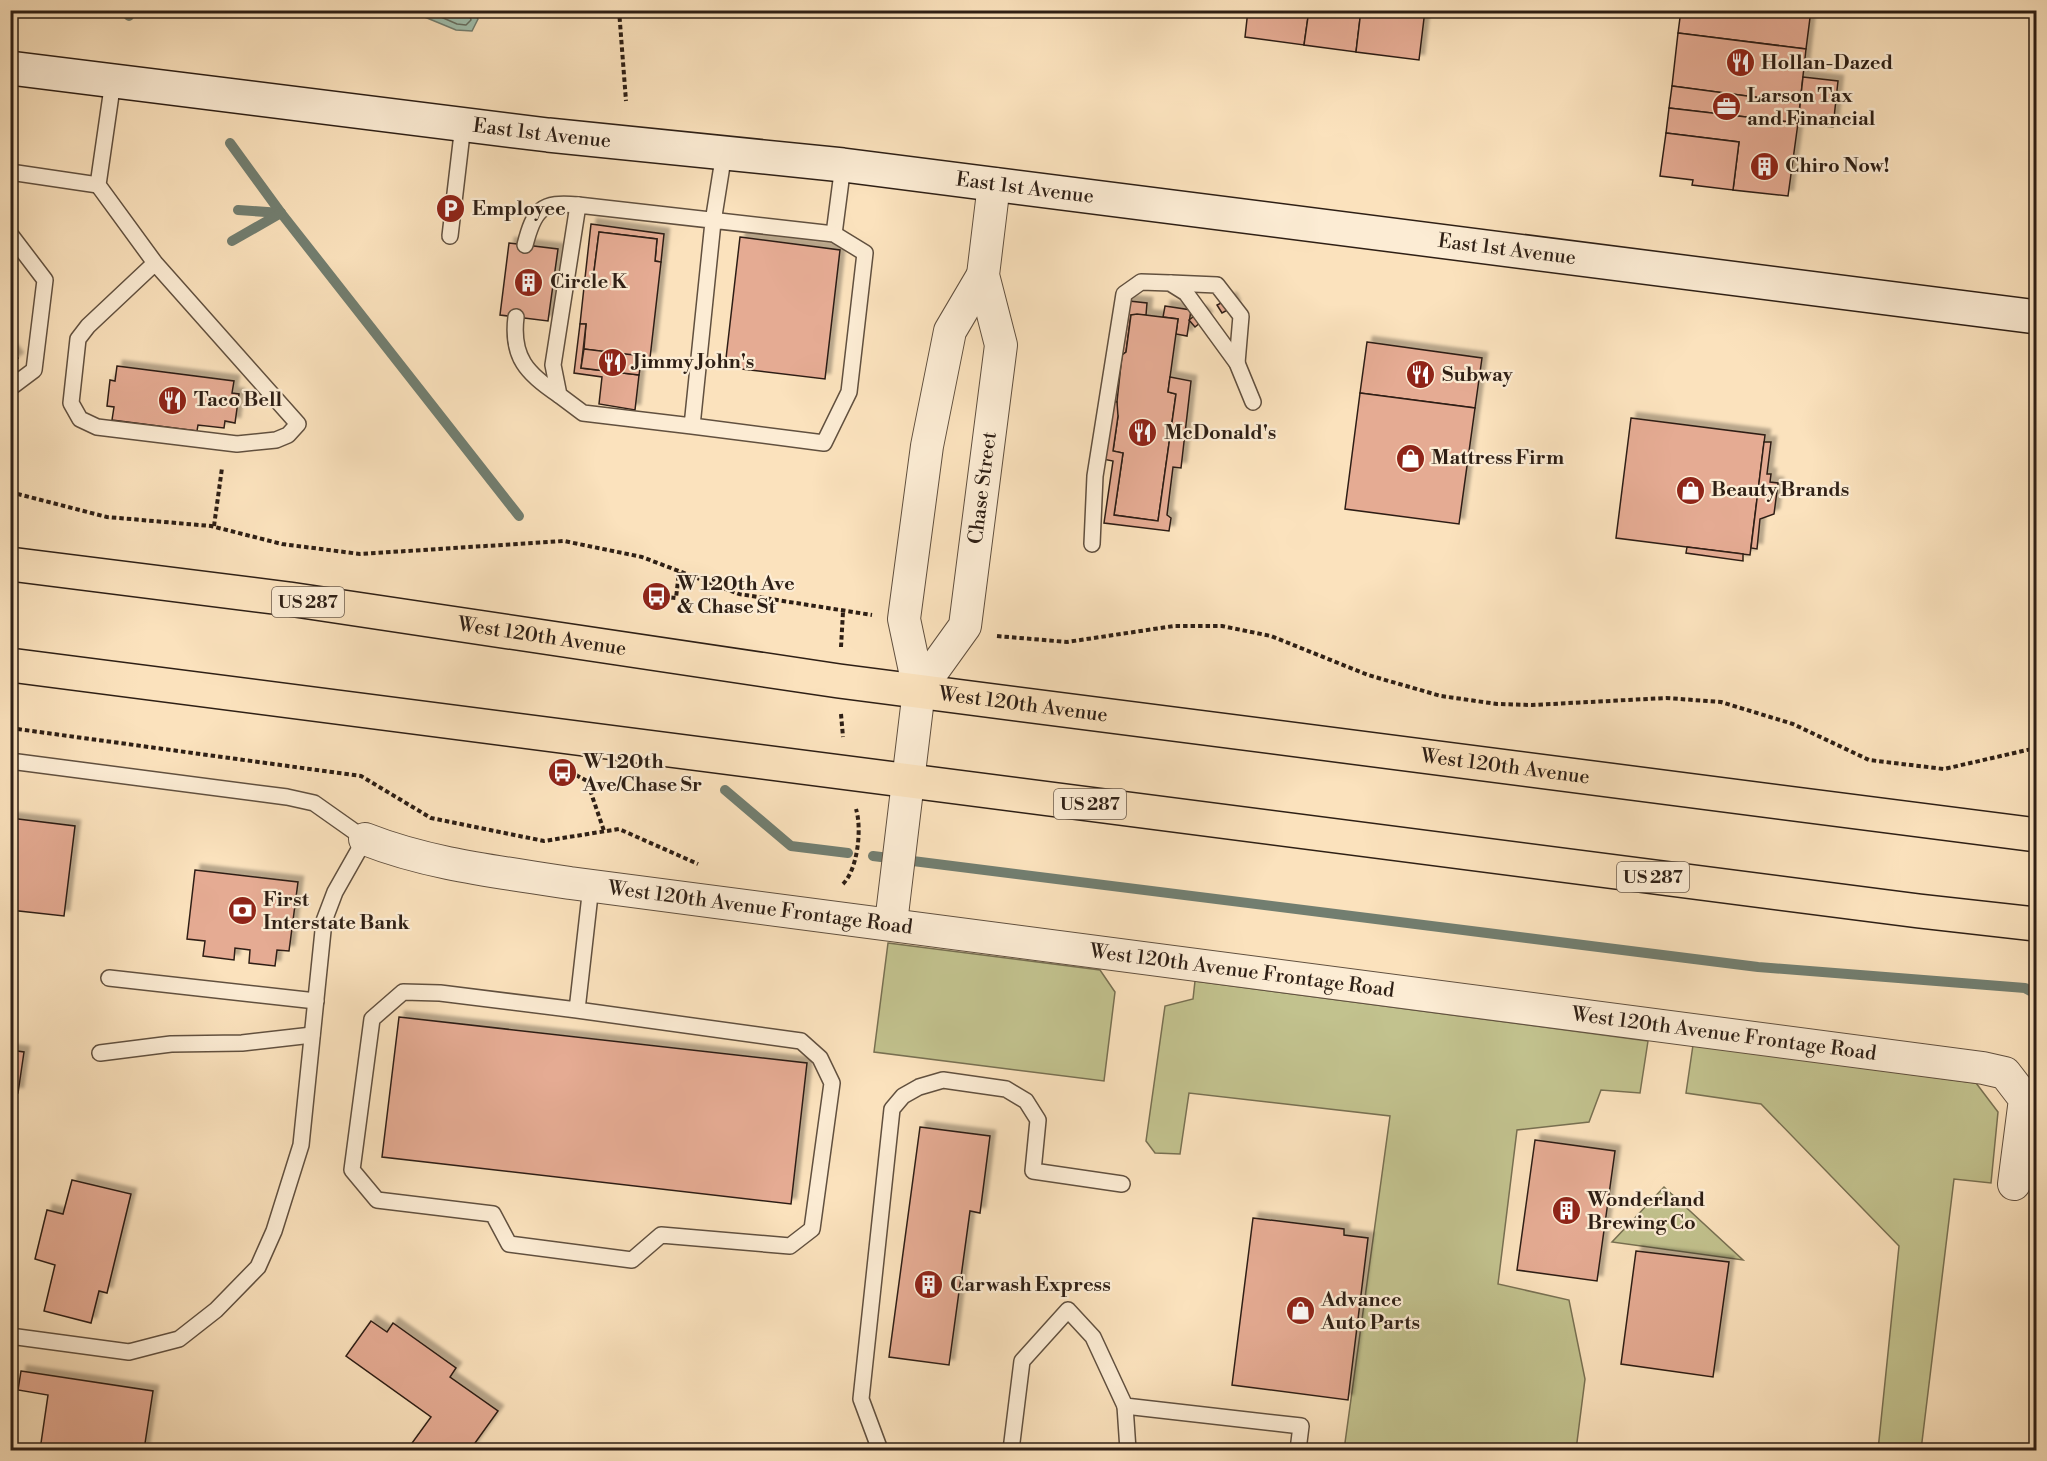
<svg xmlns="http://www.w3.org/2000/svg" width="2047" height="1461" viewBox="0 0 2047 1461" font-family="'Libre Bodoni',serif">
<defs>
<filter id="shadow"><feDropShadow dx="5.5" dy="-5.5" stdDeviation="1.5" flood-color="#0004"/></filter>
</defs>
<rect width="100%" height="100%" fill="#fbe2bd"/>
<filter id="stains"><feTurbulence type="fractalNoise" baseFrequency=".00333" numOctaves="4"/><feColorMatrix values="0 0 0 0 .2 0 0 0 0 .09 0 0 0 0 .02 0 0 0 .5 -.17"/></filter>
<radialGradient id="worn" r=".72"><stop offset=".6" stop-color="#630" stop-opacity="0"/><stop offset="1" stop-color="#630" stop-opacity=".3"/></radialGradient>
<g fill="#c2c28e" stroke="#787052" stroke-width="1.5">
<polygon points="888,943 1100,970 1115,992 1104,1081 874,1052"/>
<polygon points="1195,981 1648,1041 1640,1093 1601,1090 1589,1122 1517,1130 1498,1284 1569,1300 1585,1379 1576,1450 1344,1450 1390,1116 1189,1093 1180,1154 1155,1153 1146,1141 1165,1006 1193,999"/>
<polygon points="1693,1045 1976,1083 1998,1112 1991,1183 1954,1179 1921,1450 1878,1450 1899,1246 1761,1104 1686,1093"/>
<polygon points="1664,1187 1743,1260 1612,1242"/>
</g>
<polygon fill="#9fbeac" stroke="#727e70" stroke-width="1.5" points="410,11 473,11 478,19 472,31 456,30"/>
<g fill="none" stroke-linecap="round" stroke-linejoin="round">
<polyline stroke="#666e60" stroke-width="1.5" points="425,10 457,24 466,25 471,20 468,10"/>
<g stroke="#727e70" stroke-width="10">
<polyline points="123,10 129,16"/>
<polyline points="230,143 281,213 519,516"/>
<polyline points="238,210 281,213"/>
<polyline points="232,241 281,213"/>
<polyline points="725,790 791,846 848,853"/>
<polyline points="873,856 1758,967 2025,988 2036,994"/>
</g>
</g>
<g fill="#e5ab93" stroke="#2e1f15" stroke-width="1.5" filter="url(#shadow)">
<polygon points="1248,10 1309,10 1304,45 1245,37"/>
<polygon points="1309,10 1361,10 1356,52 1304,45"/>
<polygon points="1361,10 1425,10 1419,60 1356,52"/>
<polygon points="1681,10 1811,10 1806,49 1678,33"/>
<polygon points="1678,33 1806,49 1800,103 1672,86"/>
<polygon points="1803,77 1838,81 1833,127 1798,123"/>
<polygon points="1672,86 1800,103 1798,123 1669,108"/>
<polygon points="1669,108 1798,123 1788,196 1733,190 1739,142 1666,133"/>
<polygon points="1666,133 1739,142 1733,190 1692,185 1693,180 1660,176"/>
<polygon points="591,224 664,234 661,262 655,261 657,239 599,232 593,279 585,278"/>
<polygon points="599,232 657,239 655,261 661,262 650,358 584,349 586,324 580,324 585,278 593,279"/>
<polygon points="740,237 840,250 825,379 725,367"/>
<polygon points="509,243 558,249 548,321 500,315"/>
<polygon points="1231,298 1235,306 1222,313 1217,305"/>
<polygon points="1120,300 1147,303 1146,315 1131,315 1126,352 1122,355 1121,365 1112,363"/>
<polygon points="1165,306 1191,310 1187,336 1176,334 1178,319 1163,317"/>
<polygon points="1201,311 1207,317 1195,327 1189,320"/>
<polygon points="1137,314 1178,319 1168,392 1176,394 1158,521 1114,515 1123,453 1113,451 1118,416 1116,411 1122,355 1126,352 1131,315"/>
<polygon points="580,324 586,324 581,368 639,375 635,410 599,404 602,377 574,373"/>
<polygon points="1367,342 1482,358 1475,408 1360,393"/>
<polygon points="10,348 18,358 10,364"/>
<polygon points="584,349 642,356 639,375 581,368"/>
<polygon points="117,366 234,381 232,393 239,394 235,423 225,421 224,428 198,425 197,431 112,420 114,407 107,406 110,380 115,381"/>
<polygon points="1170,377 1191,381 1181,468 1173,467 1167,515 1171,518 1169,531 1104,523 1113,461 1098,458 1107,401 1117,402 1118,416 1113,451 1123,453 1114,515 1158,521 1176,394 1168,392"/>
<polygon points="1360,393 1475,408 1459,524 1345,509"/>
<polygon points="1631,418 1765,435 1750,555 1616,538"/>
<polygon points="1764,442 1771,442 1767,474 1771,474 1770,482 1778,483 1774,514 1760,519 1757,549 1751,548"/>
<polygon points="1687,547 1743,554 1743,561 1686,553"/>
<polygon points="10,818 75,826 64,916 10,910"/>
<polygon points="195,870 298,882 289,951 277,950 275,966 249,963 250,950 235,948 234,960 203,956 205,941 187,939"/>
<polygon points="399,1017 807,1063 791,1204 382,1157"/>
<polygon points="10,1050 24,1052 18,1093 10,1092"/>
<polygon points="920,1127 990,1136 980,1213 970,1211 949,1365 889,1357"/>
<polygon points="1535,1140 1615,1151 1597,1281 1517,1270"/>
<polygon points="72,1180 131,1194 107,1293 99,1291 91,1323 44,1311 55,1265 35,1259 47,1210 63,1214"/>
<polygon points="1253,1218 1344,1229 1344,1235 1368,1238 1348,1400 1232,1385"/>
<polygon points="1636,1251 1729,1262 1713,1377 1621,1364"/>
<polygon points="371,1321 387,1332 393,1323 456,1368 450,1377 498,1411 470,1450 407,1450 431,1417 346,1356"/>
<polygon points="21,1371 153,1391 144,1450 40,1450 48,1395 18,1390"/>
</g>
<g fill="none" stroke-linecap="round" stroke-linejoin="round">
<defs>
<g id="lane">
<polyline points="113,81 98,185 155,263 298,424 288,435 276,440 237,444 97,427 80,419 71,403 78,339 88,326 155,263"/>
<polyline points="10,172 98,185"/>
<polyline points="10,234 45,280 34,370 10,388"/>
<polyline points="834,234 843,165"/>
<polyline points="450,236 463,125"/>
<path d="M525,245C534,210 541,201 578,205"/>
<polyline points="1171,283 1217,285 1241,316 1237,363"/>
<path d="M516,317C511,357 527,374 559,395"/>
<polyline points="692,426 583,413 559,395 553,365 578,205 834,234 865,253 849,392 824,443 692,426 713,222 724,153"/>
<polyline points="1092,544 1095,476 1124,294 1141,282 1170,283 1186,293 1237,363 1253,402"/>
<polyline points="10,761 287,797 314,803 365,839 335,892 324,921 301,1145 274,1231 258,1267 216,1310 179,1339 129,1352 10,1336"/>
<polyline points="109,978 316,1001"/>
<polyline points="577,1010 440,993 403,992 372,1019 352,1170 377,1200 493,1214 509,1244 632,1260 661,1235 790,1246 812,1229 832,1083 820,1058 801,1041 577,1010 591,886"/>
<polyline points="100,1053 171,1044 242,1043 312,1035"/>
<polyline points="1125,1406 1128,1450"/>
<polyline points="880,1450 861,1399 892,1109 903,1096 919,1087 943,1080 1006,1089 1026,1101 1038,1120 1033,1171 1122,1184"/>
<polyline points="1011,1450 1022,1361 1068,1310 1093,1337 1125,1406 1301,1426 1298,1450"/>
</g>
<g id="street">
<path id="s1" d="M919,690L965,626L1001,345L983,275L994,184"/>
<path id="s2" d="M365,839C431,865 501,872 570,883L1983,1068L2005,1073L2025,1099L2014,1184"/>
<polyline points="891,923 919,690 904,619 927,446 950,331 983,275"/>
</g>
<g id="secondary">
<path id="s3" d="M10,68L548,135L843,165L2036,317"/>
</g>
<g id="primary">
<path id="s4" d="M10,564L289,599L839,681L2036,835"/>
<polyline points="10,665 1919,911 2036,924"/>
</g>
</defs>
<use href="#lane" stroke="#61503f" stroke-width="18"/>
<use href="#street" stroke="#61503f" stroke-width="34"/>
<use href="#secondary" stroke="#2e1f15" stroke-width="36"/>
<use href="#primary" stroke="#2e1f15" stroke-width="36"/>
<g stroke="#2e1f15" stroke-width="4" stroke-dasharray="4.5 3" stroke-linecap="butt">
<polyline points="619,10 626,101"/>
<polyline points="10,492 107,517 211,526 282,544 360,554 564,541 642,557 739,594 872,615"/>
<polyline points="214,526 222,468"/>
<polyline points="656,596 676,598 679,572"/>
<polyline points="997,636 1067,642 1174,626 1222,626 1271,636 1368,675 1441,696 1497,704 1532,705 1666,698 1721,702 1793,724 1869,760 1944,769 2036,748"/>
<polyline points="841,647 843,612"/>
<polyline points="841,714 843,737"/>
<polyline points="10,728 361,776 431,818 544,841 619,829 698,864"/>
<polyline points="576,775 587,781 604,831"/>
<path d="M843,884C858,869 862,828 856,809"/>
</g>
<use href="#lane" stroke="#fcecd4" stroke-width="15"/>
<use href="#street" stroke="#fcecd4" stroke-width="32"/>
<use href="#secondary" stroke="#fcecd4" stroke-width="33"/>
<use href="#primary" stroke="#fbe2bd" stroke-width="33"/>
</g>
<defs>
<symbol id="restaurant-disc" viewBox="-11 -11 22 22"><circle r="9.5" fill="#8f2418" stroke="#fcecd4"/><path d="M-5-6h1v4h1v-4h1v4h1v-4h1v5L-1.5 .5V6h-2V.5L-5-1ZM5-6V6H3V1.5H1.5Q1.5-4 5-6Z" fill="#fff"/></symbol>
<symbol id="office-disc" viewBox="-11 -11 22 22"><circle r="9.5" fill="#8f2418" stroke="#fcecd4"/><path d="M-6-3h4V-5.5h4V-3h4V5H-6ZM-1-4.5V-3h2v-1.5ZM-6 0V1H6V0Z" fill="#fff"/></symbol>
<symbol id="building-disc" viewBox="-11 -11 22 22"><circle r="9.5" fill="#8f2418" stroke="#fcecd4"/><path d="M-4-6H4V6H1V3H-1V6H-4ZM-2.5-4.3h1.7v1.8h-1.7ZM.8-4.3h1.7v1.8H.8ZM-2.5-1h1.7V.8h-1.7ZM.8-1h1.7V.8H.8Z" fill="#fff"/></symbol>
<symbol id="parking-disc" viewBox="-11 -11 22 22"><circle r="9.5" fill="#8f2418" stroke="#fcecd4"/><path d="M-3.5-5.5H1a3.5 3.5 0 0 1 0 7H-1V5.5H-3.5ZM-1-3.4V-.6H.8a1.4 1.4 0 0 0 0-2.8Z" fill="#fff"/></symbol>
<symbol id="shop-disc" viewBox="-11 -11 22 22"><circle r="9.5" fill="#8f2418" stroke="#fcecd4"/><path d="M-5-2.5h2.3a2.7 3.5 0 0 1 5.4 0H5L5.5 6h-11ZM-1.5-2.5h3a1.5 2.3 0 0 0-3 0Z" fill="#fff"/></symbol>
<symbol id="bus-disc" viewBox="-11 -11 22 22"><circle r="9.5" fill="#8f2418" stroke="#fcecd4"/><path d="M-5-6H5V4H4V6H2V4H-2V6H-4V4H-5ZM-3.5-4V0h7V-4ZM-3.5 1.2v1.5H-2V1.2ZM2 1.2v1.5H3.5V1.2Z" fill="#fff"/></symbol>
<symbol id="bank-disc" viewBox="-11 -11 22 22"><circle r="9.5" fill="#8f2418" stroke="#fcecd4"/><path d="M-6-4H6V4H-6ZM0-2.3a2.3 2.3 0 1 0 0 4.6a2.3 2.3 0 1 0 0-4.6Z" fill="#fff"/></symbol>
</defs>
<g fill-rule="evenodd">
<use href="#restaurant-disc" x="1724" y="46" width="33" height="33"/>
<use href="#office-disc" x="1710" y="90" width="33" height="33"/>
<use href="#building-disc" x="1748" y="150" width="33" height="33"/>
<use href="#parking-disc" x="434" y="192" width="33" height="33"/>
<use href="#building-disc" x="512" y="266" width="33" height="33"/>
<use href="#restaurant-disc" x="596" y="346" width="33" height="33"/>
<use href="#restaurant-disc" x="1404" y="358" width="33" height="33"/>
<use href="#restaurant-disc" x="156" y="384" width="33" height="33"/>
<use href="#restaurant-disc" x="1126" y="416" width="33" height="33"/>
<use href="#shop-disc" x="1394" y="442" width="33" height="33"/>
<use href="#shop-disc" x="1674" y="474" width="33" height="33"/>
<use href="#bus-disc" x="640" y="580" width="33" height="33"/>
<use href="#bus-disc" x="546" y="756" width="33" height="33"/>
<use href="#bank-disc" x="226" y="894" width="33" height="33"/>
<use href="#building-disc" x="1550" y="1194" width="33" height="33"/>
<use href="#building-disc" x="912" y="1268" width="33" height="33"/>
<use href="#shop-disc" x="1284" y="1294" width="33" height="33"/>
</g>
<g text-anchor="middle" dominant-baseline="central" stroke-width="4.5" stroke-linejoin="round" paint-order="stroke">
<g fill="#fcecd4" stroke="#6c5c4e" stroke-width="1.5">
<rect x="272" y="587" width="72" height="30" rx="4.5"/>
<rect x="1054" y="789" width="72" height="30" rx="4.5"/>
<rect x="1617" y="862" width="72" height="30" rx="4.5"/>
</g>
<g font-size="18" font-weight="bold" fill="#2e1f15">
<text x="308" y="602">US 287</text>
<text x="1090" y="804">US 287</text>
<text x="1653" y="877">US 287</text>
</g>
<g font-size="20" font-weight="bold" fill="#2e1f15" stroke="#fcecd4" text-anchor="start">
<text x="1761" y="63">Hollan-Dazed</text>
<text x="1747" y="96">Larson Tax<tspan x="1747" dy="23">and Financial</tspan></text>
<text x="1785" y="166">Chiro Now!</text>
<text x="472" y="209">Employee</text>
<text x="550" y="282">Circle K</text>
<text x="633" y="362">Jimmy John's</text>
<text x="1442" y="375">Subway</text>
<text x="194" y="400">Taco Bell</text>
<text x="1164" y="433">McDonald's</text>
<text x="1431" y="458">Mattress Firm</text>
<text x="1711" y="490">Beauty Brands</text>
<text x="677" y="584">W 120th Ave<tspan x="677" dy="23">&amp; Chase St</tspan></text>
<text x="583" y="762">W 120th<tspan x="583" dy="23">Ave/Chase Sr</tspan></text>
<text x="263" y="900">First<tspan x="263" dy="23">Interstate Bank</tspan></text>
<text x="1587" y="1200">Wonderland<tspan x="1587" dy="23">Brewing Co</tspan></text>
<text x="950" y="1285">Carwash Express</text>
<text x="1321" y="1300">Advance<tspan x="1321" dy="23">Auto Parts</tspan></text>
</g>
<g font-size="20" fill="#2e1f15" stroke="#fcecd4">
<text stroke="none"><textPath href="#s3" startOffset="536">East 1st Avenue</textPath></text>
<text stroke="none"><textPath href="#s3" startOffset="1022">East 1st Avenue</textPath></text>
<text stroke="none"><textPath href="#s3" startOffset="1508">East 1st Avenue</textPath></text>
<text stroke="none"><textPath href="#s1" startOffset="218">Chase Street</textPath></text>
<text stroke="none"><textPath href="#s4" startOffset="537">West 120th Avenue</textPath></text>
<text stroke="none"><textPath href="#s4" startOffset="1023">West 120th Avenue</textPath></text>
<text stroke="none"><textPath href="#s4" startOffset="1509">West 120th Avenue</textPath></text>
<text stroke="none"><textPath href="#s2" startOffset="402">West 120th Avenue Frontage Road</textPath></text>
<text stroke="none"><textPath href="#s2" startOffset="888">West 120th Avenue Frontage Road</textPath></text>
<text stroke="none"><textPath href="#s2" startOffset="1374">West 120th Avenue Frontage Road</textPath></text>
</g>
</g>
<rect width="2047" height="1461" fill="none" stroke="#fbe2bd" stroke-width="36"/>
<rect x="12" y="12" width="2023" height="1437" fill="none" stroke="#2e1f15" stroke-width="3"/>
<rect x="18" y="18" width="2011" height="1425" fill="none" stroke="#2e1f15" stroke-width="1.5"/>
<rect width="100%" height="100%" filter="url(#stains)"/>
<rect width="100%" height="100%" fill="url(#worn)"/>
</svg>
